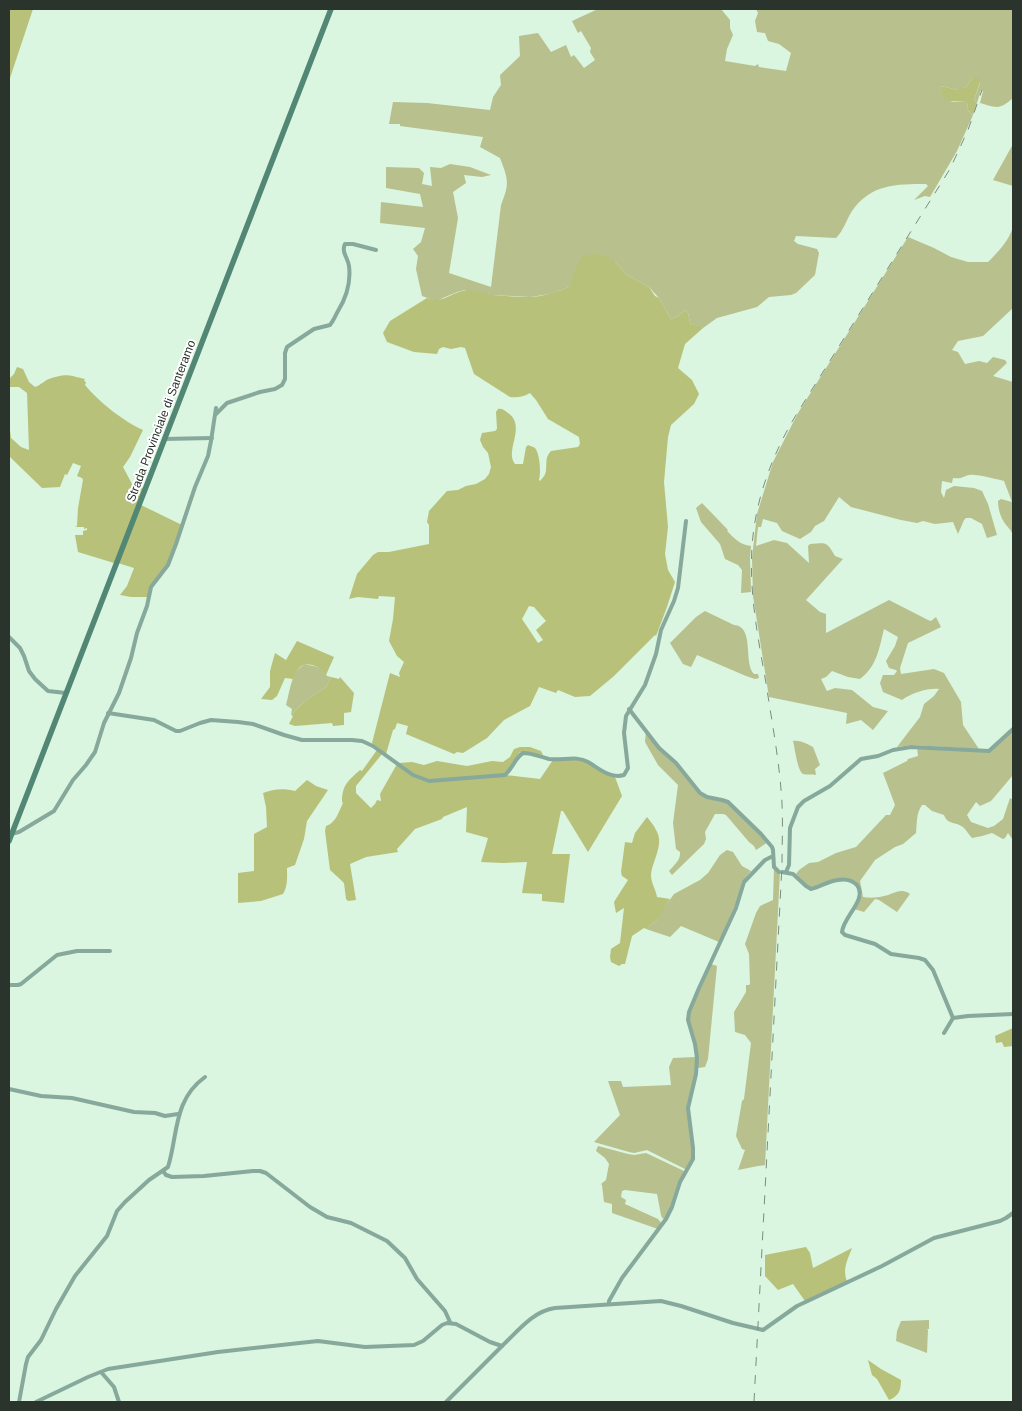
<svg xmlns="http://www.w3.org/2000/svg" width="1022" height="1411" viewBox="0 0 1022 1411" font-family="Arial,sans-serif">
<rect width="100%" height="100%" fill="#daf5e0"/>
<g fill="#b8c08d">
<path d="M598,9H721L730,20V28L733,35L727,49L725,61L755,66L758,64L759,67L786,71L791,53L779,44L768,41L765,33L757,32L755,21L758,13L756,9H1013V98C999,110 997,108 980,103L983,91L981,90L977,103L974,100L980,83L976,77H973L966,87L958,90L941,86L940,88C948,104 951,102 967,102L968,110L973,115L957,151L930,197L925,196L914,200L928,186L926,184C896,184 871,184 852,211C846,220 844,230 836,238L796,236L794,241L798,244L817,249L819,253L815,275L796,293L791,295L769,297L757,307L717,318L703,328L690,323L688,313L685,310L678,316L671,319L659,298L649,287L627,275L615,262L569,287L550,294L530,297L491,295L465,290L457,292L436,301L422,296L416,269L418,256L413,249L421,242L425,228L380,223L381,202L423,207L420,194L386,188V167L419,168L424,173L422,184L432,186L430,167L441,168L450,164L470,167L491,175L482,177L464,175L466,183L453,192L458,218L449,273L491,287L501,205C510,183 508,179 500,158L480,147L483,137L400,126V124H389L393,102L427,103L490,110L493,97L501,85L500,75L520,56L519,36L538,33L551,52L566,45L571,57L574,55L584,68L595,60L590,52L591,48L581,31L578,33L572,21Z"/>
<polygon points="1013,144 1013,186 993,180"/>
<path d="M1013,227V308L983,336L958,341L952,350L958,352L965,364L979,361L987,363L993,357L1005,360L1007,363L993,376L1013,382V536C1012,530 1007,527 1004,522C1000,516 998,508 998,501L1001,499L1012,502L1004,481C995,479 978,474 969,475C961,477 963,479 953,478L952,483L942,481L941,492L944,498L946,490L954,486L974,488L982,491L988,504L997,535L987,538L982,524L971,518H966L964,520L958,534L953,522L935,524L923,521L917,523L901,520L851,507L839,497L824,521L815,526L811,532L800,539L782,531L777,523L763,519L761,527H758L756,546L774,540L787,543L809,563L808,546L810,544C827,543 826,541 835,556L843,559L806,600L820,612L826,614V633L889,600L928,620L931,621L936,617L941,627L908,643L900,668L901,674L934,669L944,673L961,702L963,725L979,749L912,745L897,747L920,717L924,704L934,696L939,689C927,688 912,693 902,700L883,692L880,683L883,675H894L897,671L896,670L889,668L886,661L895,646L898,637L884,629C879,649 877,666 860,679L848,677L832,671L826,677L821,679L827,691L835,688L852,690L873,707L888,711L873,730L861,720L846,724L847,713L769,697L753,596L752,558L757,514L773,462L798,413L908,237L934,248L951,257L968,262H988C999,251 1008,242 1013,227Z"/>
<path d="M702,503L728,530L727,531C734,538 740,545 751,546L750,558L751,592L741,593L742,570L738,565L725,559L720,544L701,522L696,508Z"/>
<path d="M705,611L734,625C755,626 743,664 754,674H758L759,678L755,679L746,676L697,655L691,667L683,664L670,643L696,617Z"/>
<path d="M304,665C314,665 323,667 327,676L331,677L326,687L305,701L291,715L292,709L286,705C290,692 291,671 304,665Z"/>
<path d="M646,731L680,768L702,796L726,802L768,842L756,850L754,846L749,842L726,815L723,814H715L705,832L706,839L704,844L672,875L669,871C674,865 681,860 680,852L676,849L673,823L678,785L658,765L645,742Z"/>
<path d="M1013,731V775L991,801L980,806L976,802L967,815L971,822L988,828L994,826L1003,819L1010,798L1013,800V840L1008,833L1005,838L1003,839L992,833C985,835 979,837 972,838C969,835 967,831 964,828C957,821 948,826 944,815L932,811L925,805H922C916,813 917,824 916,833L903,844L895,847L875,860L860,881L863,897C870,898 877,898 884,896C894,894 901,887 910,894L897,912L879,900L875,899L864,912L854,909L862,895L856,883L837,879L812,888L806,886L796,874L799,870L809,863L818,862L836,853L856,847L886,815H890L895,805L883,773L907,761L908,759L918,756L917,747L985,752Z"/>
<path d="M793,741C800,740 807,744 813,747L820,765L815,769L816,775C813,774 806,775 803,774C797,770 795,748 793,741Z"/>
<polygon points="727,850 733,852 742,866 751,871 742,882 738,899 719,942 681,926 670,937 646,929 657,920 659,915 674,894 700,880 708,873 720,855"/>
<polygon points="774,869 777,872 780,872 765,1165 758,1166 738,1170 745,1150 742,1149 736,1136 742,1101 744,1099 751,1043 745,1035 735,1032 734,1012 746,992 746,985 749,985 750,984 749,954 745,944 756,913 760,906 773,900"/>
<polygon points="711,964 717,966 708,1059 705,1067 698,1068 689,1017 693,1004"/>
<polygon points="696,1057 695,1078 687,1105 693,1156 687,1170 647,1150 634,1153 629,1152 594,1142 620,1115 608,1081 621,1081 623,1087 671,1085 669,1067 673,1058"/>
<polygon points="598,1146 628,1154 634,1155 646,1153 684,1171 685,1172 672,1206 665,1219 662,1218 661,1215 657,1194 625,1190 622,1191 621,1197 626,1200 625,1204 658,1219 662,1224 658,1229 612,1213 612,1204 604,1202 602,1185 601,1184 606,1180 609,1164 605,1158 596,1151"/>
<polygon points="929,1320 929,1329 927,1329 928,1330 927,1353 896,1341 897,1331 901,1321"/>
</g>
<g fill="#b7c179" fill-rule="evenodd">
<polygon points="9,9 33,9 9,81"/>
<polygon points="973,77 977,77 980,82 974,100 977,103 973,115 968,110 967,102 949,101 944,98 940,88 941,86 958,90 959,89 966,87"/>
<path d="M596,254L608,257L615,262L627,275L649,287L655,296L659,298L671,319L678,316L685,310L688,313L690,323C695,325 699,325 703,328L685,344L678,368L692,380L699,394L694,404L671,425L668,437L664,482L668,527L665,554L668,570L675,582L667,607L656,636L655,635L614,676L590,696L575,697L558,690L556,693L539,687L530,706L504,720L487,738L463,753L457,752L454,754L406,734L408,726L397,723L395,729L393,730L386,754L372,743L390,673L400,677L399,673L404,662L397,656L389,641L393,619L395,597L379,596L378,599L358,597L349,599L357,574L373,555L378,552H389L429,544V525L427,522L429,511L447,491L458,490L466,486L476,484L485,479L489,474L491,467L488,453L483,447L480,440L482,433L495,431L497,429L496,412L498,409C502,408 504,410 508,413C527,426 504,451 515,464H523L526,447L528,445C530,446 534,447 535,448C540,454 541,473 539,480L540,481C543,478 546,474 546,470C547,462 545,457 551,451L578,447L580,444L579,437L548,419L536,400L530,393C523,397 517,398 510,397L474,374L465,348L461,347L451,349L443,347L439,349L437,354L414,352L387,342L383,333L390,321L427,298C445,304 450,292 467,290C476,290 485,294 493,295C505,296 517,297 528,297C542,297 556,292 569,287L577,266L582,256ZM529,606L534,607L546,621L536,630L543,640L538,643L522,619Z"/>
<path d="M17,367L23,369L29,382L35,387C41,385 44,381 49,379C66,373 68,375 85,379L84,381L86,382L85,385C98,401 123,421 143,430L130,457L123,467L132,484L144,488L114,563L78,552L75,535H83V531L87,530V528L84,529V527H75L77,526L78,508L83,480L82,478L77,476L81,466L73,463L67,475L65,474L60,487L42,488L9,456V423L11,438L21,447L29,450L27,393L19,387H9V379L14,374Z"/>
<polygon points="141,505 182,525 166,566 153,582 149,597 131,597 120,595 127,586 134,568 118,563"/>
<path d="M297,641L334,657L326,675C321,667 309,661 300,667C297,670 295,675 293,679L285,678L277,696L272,700L261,699L270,687V671L275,653L286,660Z"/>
<polygon points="331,677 339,679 340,677 354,693 351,712 344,713 344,725 333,726 332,723 295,726 289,724 293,716 291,715 305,701 326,687"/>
<polygon points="520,747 530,747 541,751 543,755 520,752 505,774 428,780 416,776 399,763 412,762 424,765 437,761 467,766 492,761 503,762 510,757 514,749"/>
<path d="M377,750L382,754L356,786V793L371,808L375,804L377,800L381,801L380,794L397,764L428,781L506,775L540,779L553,760H581L615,777L622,796L588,852L563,811H561L552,854H570L564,903L542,901V894L522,893L527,862L503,863L481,862L488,838L466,832L467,807L443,817L442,819L415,829L397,849L398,852L366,857L350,864L356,900L348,901L346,899L344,883L341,880L330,870L325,831L326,826C336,823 339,811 343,803L342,802C342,785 348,781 360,770L362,771Z"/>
<path d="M307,780L316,786L328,790L307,821L304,839L295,865L287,868C287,876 288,886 283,894L261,901L238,903V873L254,871V834L267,827L266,807L263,793C273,789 284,788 295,791Z"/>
<path d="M647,817C650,821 654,825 656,830C665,844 652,861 651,875C651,883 656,890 657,897L670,899L657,920L646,929L644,928L632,936L625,964H622L619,966L611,962L610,957L611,949L620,943L624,908L616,913L614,902L628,880L622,876L621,872L625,842L632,843L635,833Z"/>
<polygon points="1013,1028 1013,1046 1004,1047 1002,1042 996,1043 995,1036"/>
<path d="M806,1247L810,1253L813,1268L852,1248C848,1259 842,1269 847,1281L805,1301L793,1284L778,1290L765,1276V1255Z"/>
<path d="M868,1360L881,1369L901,1380C901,1390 899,1396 889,1400L877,1379L872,1375Z"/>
</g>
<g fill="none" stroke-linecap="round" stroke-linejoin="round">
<g stroke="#86a99c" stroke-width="4">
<path d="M216,414L227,403L260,392L275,389L282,385L285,379V353L287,347L314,329L330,325C334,320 335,316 338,311C346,298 351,282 349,266C348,258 341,252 345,244H353L376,250"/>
<polyline points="164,439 212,438"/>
<polyline points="9,637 20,648 24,656 29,671 35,679 48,691 66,693"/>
<polyline points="629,709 659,748 676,763 700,793 707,797 722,800 728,802 761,834 772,847 773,850 774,867 779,872"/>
<path d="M108,713L154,720L176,731H180L200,723L211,720L238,722L253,724L284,735L302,740H352L362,741L373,746L413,775L429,781L505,775C513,768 515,758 523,753C533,753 540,757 549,759C563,761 576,755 588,762C600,769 610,779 624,775L628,768L624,733L626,716L645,685L656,654L661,630L674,601L678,588L686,521"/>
<polyline points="11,834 19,832 54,811 73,780 86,765 95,752 104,723 119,693 131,658 137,633 147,606 151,587 168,565 176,544 195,487 208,456 211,441 216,408"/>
<path d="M782,872L793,874L806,886L811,889C820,887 828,881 838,880C844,879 852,880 857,885C868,899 843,917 842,932L845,935L875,944L891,954L919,958L925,960L933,970L953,1018L968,1016L1013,1014"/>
<polyline points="786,872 789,865 790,828 798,807 804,801 830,786 861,759 878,756 893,750 911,747 989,751 1013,729"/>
<polyline points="9,985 18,985 21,984 57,955 77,951 110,951"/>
<polyline points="944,1033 953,1018"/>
<polyline points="9,1089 41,1096 72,1098 134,1112 155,1113 165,1116 178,1114"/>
<polyline points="163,1171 166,1175 172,1177 204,1176 253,1171 260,1171 266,1173 310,1207 327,1217 351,1223 387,1241 405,1258 417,1279 445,1311 450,1322"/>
<polyline points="609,1304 609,1301 622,1278 666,1219 672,1207 680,1182 693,1159 693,1148 688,1108 696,1074 697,1058 695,1044 688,1020 689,1012 699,988 736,908 744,882 765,860 771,857 773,857"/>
<polyline points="101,1372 114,1387 119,1402"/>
<path d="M19,1402L26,1364L28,1357L41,1340L56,1309L75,1276L107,1236L117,1211L125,1202L149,1180L168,1167C178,1135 173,1100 205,1077"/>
<path d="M36,1402L88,1377L108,1369L218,1352L318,1341L365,1347L414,1345L423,1341L442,1325L447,1323L456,1324L490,1342L502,1346C518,1331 533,1311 555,1308L661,1301L681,1306L733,1323L763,1330L797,1306L882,1266L934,1238L1000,1221L1006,1218L1013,1213"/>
<polyline points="446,1402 502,1346"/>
</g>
<polyline stroke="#528775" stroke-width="5.5" points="9,841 331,9"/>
<path stroke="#7b8d7f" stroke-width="1" stroke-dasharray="9 9" stroke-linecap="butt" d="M754,1402L782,865C782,845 783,824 782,804C780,764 772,723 766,683C758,638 749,593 752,547C755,500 772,455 796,415L950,169L968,130L982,90"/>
</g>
<g text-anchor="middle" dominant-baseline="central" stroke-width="4" stroke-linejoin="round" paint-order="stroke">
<g font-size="12" fill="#2a342c" stroke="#fff">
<text transform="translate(161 421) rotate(-69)">Strada Provinciale di Santeramo</text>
</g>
</g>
<rect width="1022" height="1411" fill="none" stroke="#2a342c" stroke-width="20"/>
</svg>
